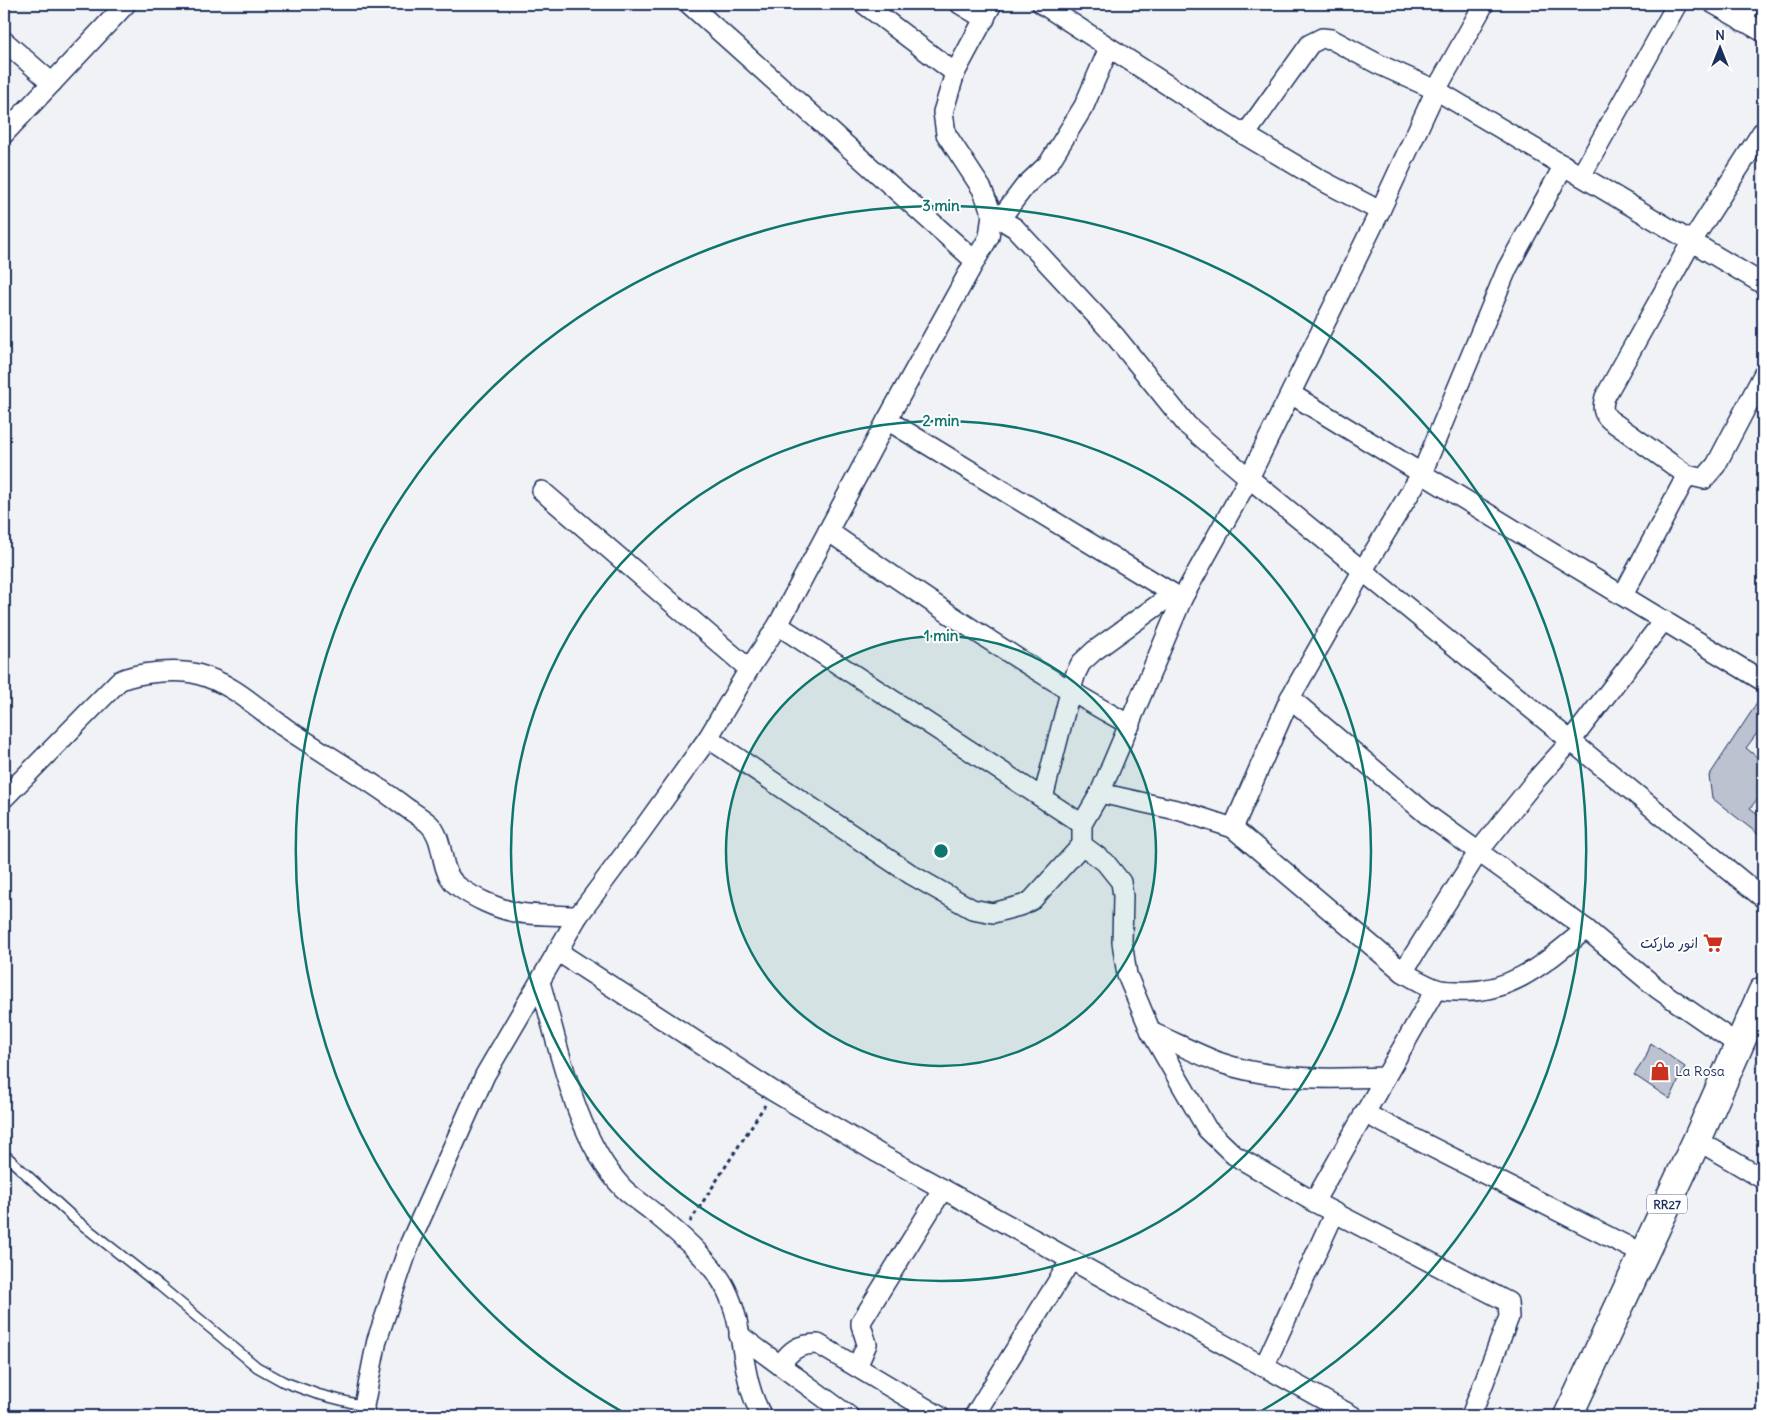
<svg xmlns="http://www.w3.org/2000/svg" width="1767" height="1420" viewBox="0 0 1767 1420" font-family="Delius,'Playpen Sans Arabic',sans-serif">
<rect width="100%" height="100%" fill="#f1f2f5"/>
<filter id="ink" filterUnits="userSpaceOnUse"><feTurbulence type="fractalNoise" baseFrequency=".02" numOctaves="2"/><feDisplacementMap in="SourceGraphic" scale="10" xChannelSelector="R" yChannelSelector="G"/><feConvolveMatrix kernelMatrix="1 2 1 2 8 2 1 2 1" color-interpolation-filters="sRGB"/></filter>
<g filter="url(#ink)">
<g fill="#bcc2d0" stroke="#1b2f5e">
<polygon points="1763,694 1763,725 1746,748 1763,762 1763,792 1750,808 1763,818 1763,838 1712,798 1709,776"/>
<polygon points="1651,1043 1685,1067 1670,1099 1634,1075 1646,1057"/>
</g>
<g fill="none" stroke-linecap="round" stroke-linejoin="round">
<defs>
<polyline id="service" points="4,1154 75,1219 160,1286 257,1367 284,1382 317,1394 364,1406"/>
<g id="minor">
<polyline points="689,4 975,261"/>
<polyline points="864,4 955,73"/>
<polyline points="960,4 985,19"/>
<polyline points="1042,4 1245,135 1319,179 1380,211"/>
<polyline points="1714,4 1763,32"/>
<polyline points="1742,21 1750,4"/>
<polyline points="4,41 52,83"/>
<path d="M1762,132L1692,241L1605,397C1602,407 1602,413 1610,420L1687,475L1704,479L1716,465L1763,375"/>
<polyline points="4,134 126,4"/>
<polyline points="1245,135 1310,44 1322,38 1331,39 1378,64 1436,90 1763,284"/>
<polyline points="1581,176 1677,4"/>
<polyline points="992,214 1015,228 1115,336 1187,425 1249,478 1763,898"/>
<polyline points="1000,219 1025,186 1049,163 1084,106 1109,48"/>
<polyline points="1291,394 1763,681"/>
<polyline points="887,420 1182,599"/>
<polyline points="542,491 749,669"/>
<path d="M828,531C926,599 1025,667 1130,725"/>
<polyline points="1623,595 1687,475"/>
<polyline points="778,625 1082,824"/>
<polyline points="1290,698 1430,817 1586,929 1658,989 1740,1046"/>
<polyline points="708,738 912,875 972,909 993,913 1023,905 1032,900 1082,845"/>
<path d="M1100,793L1181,811L1233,828L1403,972C1413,978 1423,984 1434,988C1441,991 1450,991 1457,991C1511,995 1547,961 1586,929"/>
<path d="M4,798L119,681C137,672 178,669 197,674C235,684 256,708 287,729C326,755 367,778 404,806C412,812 421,817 429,824C447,841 437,872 459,887C474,898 496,908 514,912C534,916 558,915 578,916"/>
<polyline points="1043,798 1070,692 1076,673 1081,663 1094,651 1173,594"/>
<polyline points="1233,828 1290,698 1363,570 1422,473 1507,269 1564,165"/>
<polyline points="557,951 773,1091 878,1153 1353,1416"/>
<polyline points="1403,972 1479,851 1535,781 1571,741 1664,620"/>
<path d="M540,982C559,1047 575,1138 623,1188C632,1197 643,1204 653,1212C676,1231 713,1262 726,1289C746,1329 739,1376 762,1416"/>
<path d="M1151,1032C1174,1042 1197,1054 1221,1063C1274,1081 1331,1079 1385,1077"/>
<polyline points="1364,1113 1643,1254"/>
<polyline points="1697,1140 1763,1179"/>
<polyline points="1314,1202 1436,989"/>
<polyline points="739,1335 849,1416"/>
<path d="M780,1365C791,1350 798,1344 818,1344L939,1416"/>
<polyline points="857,1367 867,1344 861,1325 861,1322 943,1189"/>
<polyline points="1264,1367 1334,1214"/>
<polyline points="365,1416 364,1406 377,1340 410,1243 485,1075 578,916 640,833 708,738 749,669 778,625 887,420 975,261 989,237 992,214 982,189 946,134 943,112 955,73 992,4"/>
<polyline points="974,1416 1071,1260"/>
<polyline points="1471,1416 1509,1317 1508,1302 1314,1202 1234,1155 1207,1129 1151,1032 1127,975 1122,942 1123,896 1121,882 1105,862 1082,845 1082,824 1100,793 1182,599 1249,478 1380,211 1436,90 1484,4"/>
</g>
<polyline id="trunk" points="1568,1416 1697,1140 1763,991"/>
</defs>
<use href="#service" stroke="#1b2f5e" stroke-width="12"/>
<use href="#minor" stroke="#1b2f5e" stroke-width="22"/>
<use href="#trunk" stroke="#1b2f5e" stroke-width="31"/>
<polyline stroke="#1b2f5e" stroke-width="3" stroke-dasharray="4 4" stroke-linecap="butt" points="690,1222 765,1105"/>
<use href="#service" stroke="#fff" stroke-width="9"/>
<use href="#minor" stroke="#fff" stroke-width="19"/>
<use href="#trunk" stroke="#fff" stroke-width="28"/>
</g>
</g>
<circle cx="941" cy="851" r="215" fill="#0f766e" fill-opacity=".12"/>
<g fill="none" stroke="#0f766e" stroke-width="2.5">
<circle cx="941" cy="851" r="215"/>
<circle cx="941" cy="851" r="430"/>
<path d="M628 1415A645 645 0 1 1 1254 1415"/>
</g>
<defs>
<symbol id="supermarket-bare" viewBox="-9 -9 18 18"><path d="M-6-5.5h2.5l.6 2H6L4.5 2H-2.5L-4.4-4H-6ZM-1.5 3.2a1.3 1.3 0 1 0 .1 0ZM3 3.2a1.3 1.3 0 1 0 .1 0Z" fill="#c8321e" stroke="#fff" stroke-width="2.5" paint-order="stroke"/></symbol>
<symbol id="shop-bare" viewBox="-9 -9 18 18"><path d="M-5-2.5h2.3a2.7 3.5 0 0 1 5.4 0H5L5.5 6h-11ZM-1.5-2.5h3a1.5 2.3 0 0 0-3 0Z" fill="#c8321e" stroke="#fff" stroke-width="2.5" paint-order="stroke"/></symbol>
</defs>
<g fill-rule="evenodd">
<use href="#supermarket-bare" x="1699" y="929" width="28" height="28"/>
<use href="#shop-bare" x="1646" y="1057" width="28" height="28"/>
</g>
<g text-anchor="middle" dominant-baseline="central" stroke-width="4" stroke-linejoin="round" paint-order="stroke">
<rect fill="#fff" stroke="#5f6d8e" stroke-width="1" x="1647" y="1194.5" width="40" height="19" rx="4"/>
<g font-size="12" font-weight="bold" fill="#1b2f5e">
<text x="1667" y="1204">RR27</text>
</g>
<g font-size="14" fill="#1b2f5e" stroke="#fff" text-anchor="end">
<text x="1698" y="943">انور ماركت</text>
<text x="1675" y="1071" text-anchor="start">La Rosa</text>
</g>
</g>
<circle cx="941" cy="851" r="8" fill="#0f766e" stroke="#fff" stroke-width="2.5"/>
<g font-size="15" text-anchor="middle" font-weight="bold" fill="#0f766e" stroke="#fff" stroke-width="4" stroke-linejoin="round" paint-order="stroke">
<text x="941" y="211">3 min</text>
<text x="941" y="426">2 min</text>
<text x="941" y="641">1 min</text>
</g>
<rect width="1767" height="1420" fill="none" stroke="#fff" stroke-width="20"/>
<rect x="10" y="10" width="1747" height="1400" fill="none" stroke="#1b2f5e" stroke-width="2" filter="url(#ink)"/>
<g transform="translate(1720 48)" stroke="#ffffff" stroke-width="4" paint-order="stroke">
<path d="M0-4L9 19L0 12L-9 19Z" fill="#1b2f5e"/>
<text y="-8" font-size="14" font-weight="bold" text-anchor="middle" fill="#1b2f5e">N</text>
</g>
</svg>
